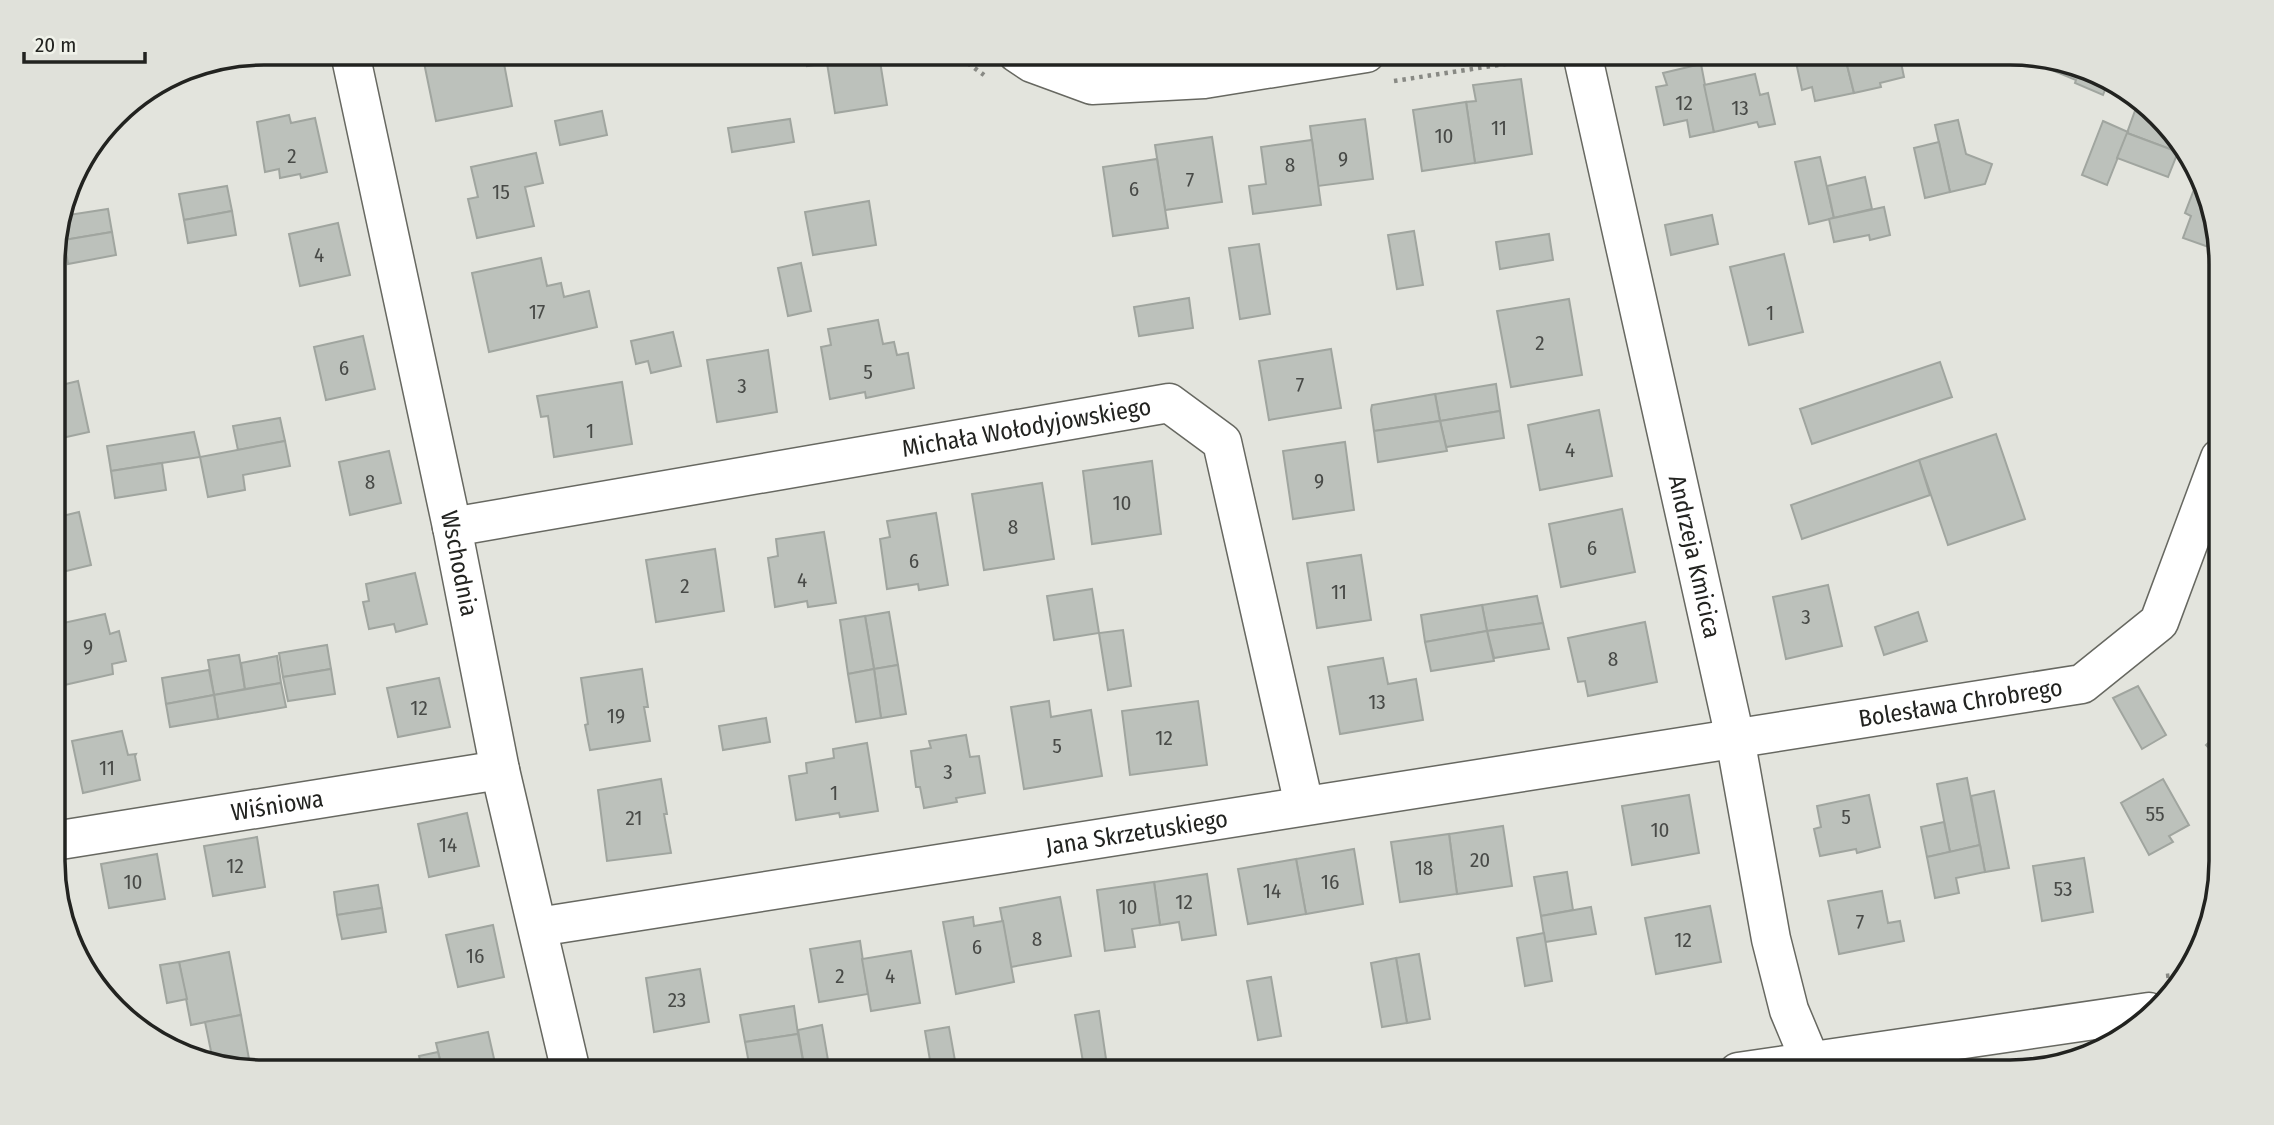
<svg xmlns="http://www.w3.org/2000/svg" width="2274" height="1125" viewBox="0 0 2274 1125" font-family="'Fira Sans Condensed',sans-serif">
<rect width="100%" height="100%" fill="#e3e4dd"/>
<polygon fill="#eebe95" points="1060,53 1218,53 1132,65 1098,64"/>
<g fill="#bcc1bb" stroke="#a0a59f" stroke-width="2">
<polygon points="422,53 502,53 512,106 436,121"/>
<polygon points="805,53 859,53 860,58 807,66"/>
<polygon points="1794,53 1844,53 1854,93 1815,101 1812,87 1802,90"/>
<polygon points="1844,53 1899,53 1904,77 1880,83 1881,87 1854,93"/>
<polygon points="879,55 887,105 835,113 827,63"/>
<polygon points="2057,63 2103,74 2109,79 2103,95 2075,83 2076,80 2054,71"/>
<polygon points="1701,64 1714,132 1690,137 1687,120 1664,125 1656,87 1667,85 1663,73"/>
<polygon points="1755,74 1760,95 1768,93 1775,124 1759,127 1757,122 1714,132 1704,85"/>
<polygon points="1521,79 1532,154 1475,163 1466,102 1476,101 1473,85"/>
<polygon points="1466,102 1475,163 1422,171 1413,110"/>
<polygon points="2136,108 2151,113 2178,136 2181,143 2178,152 2127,133"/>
<polygon points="602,111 607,135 560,145 555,121"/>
<polygon points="289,115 291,123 315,118 327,172 301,178 300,174 280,178 279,169 265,172 257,122"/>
<polygon points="790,119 794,142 732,152 728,128"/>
<polygon points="1365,119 1373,179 1318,186 1310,126"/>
<polygon points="1958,120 1966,154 1992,164 1985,184 1950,192 1935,125"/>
<polygon points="2103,121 2128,132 2107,185 2082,175"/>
<polygon points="2127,133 2178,152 2168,177 2117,158"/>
<polygon points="1212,137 1222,202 1165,210 1155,145"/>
<polygon points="1312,140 1321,205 1253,214 1249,186 1266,184 1261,147"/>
<polygon points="1939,142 1950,192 1925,198 1914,148"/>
<polygon points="536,153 543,183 525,187 534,226 477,238 468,199 478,197 471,167"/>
<polygon points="1820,157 1834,218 1809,224 1795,162"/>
<polygon points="1157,159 1168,228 1113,236 1103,167"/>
<polygon points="1865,177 1872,209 1834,218 1827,186"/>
<polygon points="227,186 232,211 184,220 179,194"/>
<polygon points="2195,187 2200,188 2220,237 2220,251 2183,238 2191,216 2185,213"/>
<polygon points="869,201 876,245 813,255 805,212"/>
<polygon points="1884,207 1890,235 1870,240 1869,235 1834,242 1829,219"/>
<polygon points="108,209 112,232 64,240 62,216"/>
<polygon points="232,211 236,235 188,243 184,220"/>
<polygon points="1712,215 1718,244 1671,255 1665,225"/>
<polygon points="338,223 350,275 300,286 289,234"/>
<polygon points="1414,231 1423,285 1397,289 1388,235"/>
<polygon points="112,232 116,255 68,264 64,240"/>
<polygon points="1549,234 1553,260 1500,269 1496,242"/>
<polygon points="1259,244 1270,314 1240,319 1229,248"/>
<polygon points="1784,254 1803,332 1749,345 1730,267"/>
<polygon points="541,258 547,286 561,283 564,297 589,291 597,327 489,352 472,273"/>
<polygon points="801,263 811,311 788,316 778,268"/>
<polygon points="1189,298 1193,328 1139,336 1134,307"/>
<polygon points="1569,299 1582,375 1511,387 1497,311"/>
<polygon points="878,320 883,344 894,342 897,355 908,353 914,388 866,398 865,392 830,399 821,347 831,345 828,329"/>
<polygon points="673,332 681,366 651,373 648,361 636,364 631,341"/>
<polygon points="363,336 375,389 326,400 314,347"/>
<polygon points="1331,349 1341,408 1269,420 1259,361"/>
<polygon points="768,350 777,412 717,422 707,360"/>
<polygon points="1940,362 1952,397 1812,444 1800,409"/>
<polygon points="78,381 89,432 53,440 53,387"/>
<polygon points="622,382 632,444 554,457 548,416 541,417 537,396"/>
<polygon points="1496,384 1500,411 1440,421 1435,394"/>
<polygon points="1435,394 1440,421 1374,431 1371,410 1372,405"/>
<polygon points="1599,410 1612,476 1540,490 1528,425"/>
<polygon points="1500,411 1504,438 1446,447 1440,421"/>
<polygon points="280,418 285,441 238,450 233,426"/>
<polygon points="1440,421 1447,451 1378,462 1374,431"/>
<polygon points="194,432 200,457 111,471 107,446"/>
<polygon points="1996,434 2025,519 1948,545 1919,460"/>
<polygon points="285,441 290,466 243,475 245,490 208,497 200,457"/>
<polygon points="1345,442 1354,510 1293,519 1283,451"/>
<polygon points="389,451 401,503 350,515 339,462"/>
<polygon points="1919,460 1930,495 1802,539 1791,505"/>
<polygon points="1152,461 1161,534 1092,544 1083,471"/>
<polygon points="162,463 166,490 115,498 111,471"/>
<polygon points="1042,483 1054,559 984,570 972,494"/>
<polygon points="1622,509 1635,572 1561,587 1549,524"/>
<polygon points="79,512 91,565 54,574 54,518"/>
<polygon points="936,513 948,585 919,590 918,584 887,589 880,539 890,537 887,521"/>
<polygon points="824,532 836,603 808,607 807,601 775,607 768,558 778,556 776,539"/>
<polygon points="715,549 724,611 656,622 646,560"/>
<polygon points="1361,555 1371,620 1317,628 1307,563"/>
<polygon points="415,573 427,624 396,632 394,624 369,629 363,602 369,601 366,584"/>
<polygon points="1828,585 1842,646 1786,659 1773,597"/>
<polygon points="1092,589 1099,633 1054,640 1047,596"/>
<polygon points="1537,596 1543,623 1487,631 1482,605"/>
<polygon points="1482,605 1487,631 1425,642 1421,615"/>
<polygon points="889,612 898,665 874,669 865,616"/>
<polygon points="1918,612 1927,641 1884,655 1875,627"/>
<polygon points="105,614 110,634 119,631 126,661 112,664 113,674 60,686 54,660 54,625"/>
<polygon points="865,616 874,669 848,674 840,620"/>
<polygon points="1645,622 1657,682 1588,696 1585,681 1578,682 1568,638"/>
<polygon points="1543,623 1549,649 1494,658 1487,631"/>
<polygon points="1123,630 1131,686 1108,690 1099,633"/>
<polygon points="1487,631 1494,661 1431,671 1425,642"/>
<polygon points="327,645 331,669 283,677 279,653"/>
<polygon points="239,655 245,689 214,695 208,660"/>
<polygon points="277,656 281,683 245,689 241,663"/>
<polygon points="1383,658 1388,684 1416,679 1423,720 1340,734 1328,667"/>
<polygon points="898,665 906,714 881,718 874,669"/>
<polygon points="331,669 335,694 288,701 283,677"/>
<polygon points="642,669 648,707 644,707 650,741 590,750 585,725 588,724 581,678"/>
<polygon points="874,669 881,718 856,722 848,674"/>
<polygon points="209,670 214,695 166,704 162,678"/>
<polygon points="439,678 450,727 398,737 387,688"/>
<polygon points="281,683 286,707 218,719 214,695"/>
<polygon points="2138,686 2166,735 2142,749 2113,698"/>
<polygon points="214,695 218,719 170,727 166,704"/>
<polygon points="1049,701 1051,717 1091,710 1102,776 1024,789 1011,707"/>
<polygon points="1198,701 1207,765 1130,775 1122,711"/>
<polygon points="766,718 770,742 723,750 719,726"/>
<polygon points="122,731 128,755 136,754 135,756 140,780 83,793 72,741"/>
<polygon points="2221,731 2221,761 2206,745"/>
<polygon points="966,735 970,757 979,756 985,793 956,798 957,802 924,808 920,787 916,787 911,751 931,748 929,741"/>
<polygon points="867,743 878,811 840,817 839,813 796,820 789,776 807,773 806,763 834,758 833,749"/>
<polygon points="1967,778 1980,845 1950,852 1937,784"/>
<polygon points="661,779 667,814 664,814 671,853 607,861 598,790"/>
<polygon points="2163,779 2189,825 2169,836 2173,842 2149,855 2121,803"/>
<polygon points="1994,791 2009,868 1985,872 1971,796"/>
<polygon points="1689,795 1699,853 1632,865 1622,806"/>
<polygon points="1869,795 1880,847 1857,853 1856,849 1820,856 1814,829 1821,827 1817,806"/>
<polygon points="467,813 479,866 429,877 418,824"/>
<polygon points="1944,822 1950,852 1927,857 1921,827"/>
<polygon points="1503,826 1512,886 1457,894 1449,834"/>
<polygon points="1449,834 1457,894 1400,902 1391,842"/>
<polygon points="257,837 265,887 213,896 204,846"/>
<polygon points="1980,845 1985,872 1956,878 1959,893 1935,898 1927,857"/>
<polygon points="1354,849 1363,904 1306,914 1296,859"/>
<polygon points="157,854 165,899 109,908 101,864"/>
<polygon points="2084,858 2093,912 2042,921 2033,866"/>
<polygon points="1296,859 1306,914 1248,924 1238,869"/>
<polygon points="58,869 70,927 54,889 54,870"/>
<polygon points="1567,872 1573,910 1541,916 1534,877"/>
<polygon points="1207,874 1216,935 1182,940 1179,922 1160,925 1154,882"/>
<polygon points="1154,882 1160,925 1132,929 1135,947 1105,951 1097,890"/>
<polygon points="378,885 382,908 337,915 334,892"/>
<polygon points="1882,891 1888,923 1900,921 1904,941 1839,954 1828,901"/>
<polygon points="1060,897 1071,956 1011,967 1000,908"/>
<polygon points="1710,906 1721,962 1656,974 1645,918"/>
<polygon points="1591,907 1596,934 1545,942 1541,916"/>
<polygon points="382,908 386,932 342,939 337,915"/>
<polygon points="973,917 974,926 1003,921 1014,982 956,994 943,922"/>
<polygon points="493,925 504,977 458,987 446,935"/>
<polygon points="1544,933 1552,981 1525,986 1517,938"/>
<polygon points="860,941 868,994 819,1002 810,949"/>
<polygon points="911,951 920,1003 871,1011 862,959"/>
<polygon points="229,952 241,1015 191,1025 179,962"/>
<polygon points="1419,954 1430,1019 1407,1023 1396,958"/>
<polygon points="1396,958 1407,1023 1382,1027 1371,963"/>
<polygon points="179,962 187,999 167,1003 160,965"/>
<polygon points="700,969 709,1022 654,1032 646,978"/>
<polygon points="1271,977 1281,1036 1258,1040 1247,981"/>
<polygon points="794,1006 798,1034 745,1042 740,1015"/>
<polygon points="1099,1011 1106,1059 1083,1062 1075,1015"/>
<polygon points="241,1015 251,1070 213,1061 205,1022"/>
<polygon points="822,1025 830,1072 805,1072 798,1030"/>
<polygon points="949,1027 957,1072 932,1072 925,1031"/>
<polygon points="488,1032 497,1072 443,1072 436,1043"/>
<polygon points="798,1034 803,1061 750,1069 745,1042"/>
<polygon points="438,1052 443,1072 423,1072 419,1056"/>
</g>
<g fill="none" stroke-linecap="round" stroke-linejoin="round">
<defs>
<g id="street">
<path id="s1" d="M350,53L452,527L500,770L571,1072"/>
<polyline points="1017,53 1032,63 1092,85 1204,79 1366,53"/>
<path id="s2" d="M1582,53L1735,738L1771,939L1789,1010L1815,1072"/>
<path id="s3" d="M452,527L1169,403L1222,442L1304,805"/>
<path id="s4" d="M54,841L500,770"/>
<path id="s5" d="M538,927L2082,684L2159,622L2220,458"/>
</g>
<polyline id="secondary" points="1738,1072 2149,1012"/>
</defs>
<use href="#street" stroke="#676861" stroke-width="41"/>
<use href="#secondary" stroke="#676861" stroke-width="41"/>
<g stroke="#888984" stroke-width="4.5" stroke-dasharray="3.5 5" stroke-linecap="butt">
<polyline points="954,53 984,75"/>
<polyline points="1394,81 1544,58"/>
<polyline points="2166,976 2183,974"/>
</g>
<use href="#street" stroke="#fff" stroke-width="38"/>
<use href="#secondary" stroke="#fff" stroke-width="38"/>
</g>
<g text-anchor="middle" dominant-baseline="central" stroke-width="5" stroke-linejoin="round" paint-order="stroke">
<g font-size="21" fill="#484a47">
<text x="1684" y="103">12</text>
<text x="1740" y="108">13</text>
<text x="1499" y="128">11</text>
<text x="1444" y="136">10</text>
<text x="292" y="156">2</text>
<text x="1343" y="159">9</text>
<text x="1290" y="165">8</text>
<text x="1190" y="180">7</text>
<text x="1134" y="189">6</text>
<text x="501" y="192">15</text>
<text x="319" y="255">4</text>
<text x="537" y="312">17</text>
<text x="1770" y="313">1</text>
<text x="1540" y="343">2</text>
<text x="344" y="368">6</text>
<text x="868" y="372">5</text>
<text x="1300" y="385">7</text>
<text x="742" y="386">3</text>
<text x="590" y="431">1</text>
<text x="1570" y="450">4</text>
<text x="1319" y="481">9</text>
<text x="370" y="482">8</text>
<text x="1122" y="503">10</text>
<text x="1013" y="527">8</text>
<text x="1592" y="548">6</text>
<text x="914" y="561">6</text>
<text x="802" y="580">4</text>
<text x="685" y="586">2</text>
<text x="1339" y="592">11</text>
<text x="1806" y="617">3</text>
<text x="88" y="647">9</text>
<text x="1613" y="659">8</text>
<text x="1377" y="702">13</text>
<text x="419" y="708">12</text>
<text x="616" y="716">19</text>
<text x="1164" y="738">12</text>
<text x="1057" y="746">5</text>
<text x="107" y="768">11</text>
<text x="948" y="772">3</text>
<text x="834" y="793">1</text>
<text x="2155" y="814">55</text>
<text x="1846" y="817">5</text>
<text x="634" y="818">21</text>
<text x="1660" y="830">10</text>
<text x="448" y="845">14</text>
<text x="1480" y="860">20</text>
<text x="235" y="866">12</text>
<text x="1424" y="868">18</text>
<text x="133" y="882">10</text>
<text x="1330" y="882">16</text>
<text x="2063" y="889">53</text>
<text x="1272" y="891">14</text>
<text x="1184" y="902">12</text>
<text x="1128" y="907">10</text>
<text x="1860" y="922">7</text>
<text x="1037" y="939">8</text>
<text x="1683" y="940">12</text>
<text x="977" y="947">6</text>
<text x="475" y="956">16</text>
<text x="840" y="976">2</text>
<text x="890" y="976">4</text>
<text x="677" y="1000">23</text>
</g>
<g font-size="24" fill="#222320" stroke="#f0f2ea">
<text stroke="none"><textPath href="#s3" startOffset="583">Michała Wołodyjowskiego</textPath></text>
<text stroke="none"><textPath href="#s2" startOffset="516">Andrzeja Kmicica</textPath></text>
<text stroke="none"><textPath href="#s1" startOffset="522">Wschodnia</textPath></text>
<text stroke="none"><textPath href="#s5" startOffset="1440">Bolesława Chrobrego</textPath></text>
<text stroke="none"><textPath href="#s4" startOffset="226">Wiśniowa</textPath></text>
<text stroke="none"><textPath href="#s5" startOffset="606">Jana Skrzetuskiego</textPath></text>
</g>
</g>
<path d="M0 0H2274V1125H0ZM264 65H2010A199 199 0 0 1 2209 264V861A199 199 0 0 1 2010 1060H264A199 199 0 0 1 65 861V264A199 199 0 0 1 264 65Z" fill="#e0e1da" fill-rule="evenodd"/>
<path fill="none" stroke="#222320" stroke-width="3.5" d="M264 65H2010A199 199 0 0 1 2209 264V861A199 199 0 0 1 2010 1060H264A199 199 0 0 1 65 861V264A199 199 0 0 1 264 65Z"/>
<path d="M24 52v10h121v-10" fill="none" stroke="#222320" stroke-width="3.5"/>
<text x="35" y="52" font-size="21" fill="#222320" stroke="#f0f2ea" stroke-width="5" paint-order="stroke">20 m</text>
</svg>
